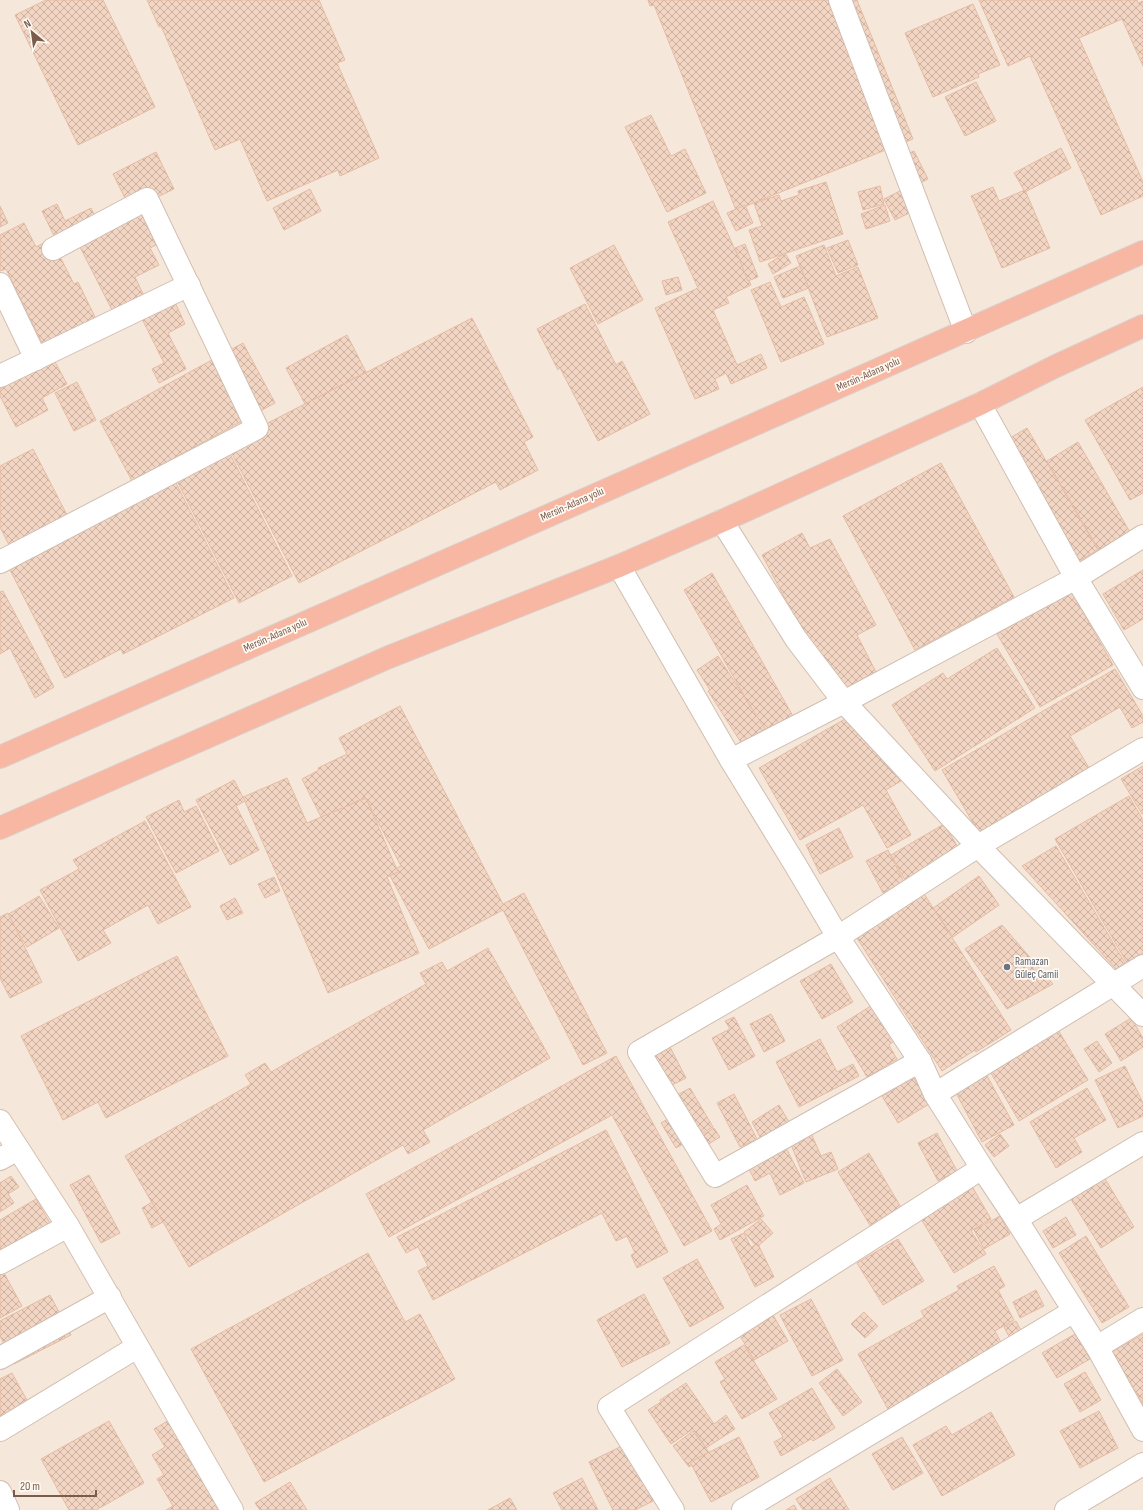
<svg xmlns="http://www.w3.org/2000/svg" width="1143" height="1510" viewBox="0 0 1143 1510" font-family="'Sofia Sans Condensed',sans-serif">
<defs>
<pattern id="building-cross-hatch" width="8" height="8" patternUnits="userSpaceOnUse"><rect width="8" height="8" fill="#f3d5c3"/><path d="M0 0l8 8M0 8l8-8" fill="none" stroke="#cab0a1"/></pattern>
</defs>
<rect width="100%" height="100%" fill="#fdf6ec"/>
<rect fill="#f5e8da" x="0" y="0" width="1143" height="1510"/>
<g fill="url(#building-cross-hatch)" stroke="#e6bba3">
<polygon points="46,0 103,0 155,107 78,145 15,15"/>
<polygon points="147,0 319,0 345,60 337,63 379,158 340,176 338,170 267,201 240,139 215,150 161,26 159,27"/>
<polygon points="648,0 857,0 913,139 736,210 654,5 650,6"/>
<polygon points="979,0 1137,0 1138,3 1143,1 1143,66 1122,19 1079,38 1143,182 1143,196 1101,215 1030,56 1008,66"/>
<polygon points="973,4 1000,65 978,74 979,77 933,97 905,33"/>
<polygon points="976,82 996,121 965,136 945,97"/>
<polygon points="651,115 671,156 685,149 706,193 667,212 625,127"/>
<polygon points="1061,148 1071,168 1025,192 1014,173"/>
<polygon points="914,151 928,179 906,190 892,161"/>
<polygon points="156,152 174,189 131,210 113,174"/>
<polygon points="826,182 843,234 760,262 749,230 762,226 754,203 779,195 781,201 799,195 798,191"/>
<polygon points="912,185 923,206 895,220 884,199"/>
<polygon points="880,186 884,204 863,210 858,192"/>
<polygon points="993,187 999,201 1025,190 1050,248 1002,268 971,196"/>
<polygon points="310,189 321,211 284,230 273,208"/>
<polygon points="713,201 751,285 726,297 729,303 713,310 737,365 761,354 767,368 731,384 726,373 715,379 719,389 695,399 655,308 698,288 668,222"/>
<polygon points="57,204 65,221 91,208 100,227 58,244 42,211"/>
<polygon points="157,205 173,236 150,248 159,265 135,277 145,298 114,314 79,245"/>
<polygon points="745,205 753,223 736,231 727,213"/>
<polygon points="885,205 890,221 866,229 861,214"/>
<polygon points="0,206 8,223 0,227"/>
<polygon points="24,223 36,247 51,239 74,284 78,282 96,319 43,345 6,269 0,271 0,235"/>
<polygon points="848,240 858,265 838,273 827,248"/>
<polygon points="745,244 758,277 748,281 735,248"/>
<polygon points="614,245 643,300 598,324 570,268"/>
<polygon points="824,245 836,276 858,267 878,318 827,337 796,256"/>
<polygon points="785,253 791,263 773,274 768,264"/>
<polygon points="800,266 809,288 783,298 774,277"/>
<polygon points="678,277 682,290 666,295 662,281"/>
<polygon points="770,282 781,307 804,297 824,344 781,362 751,290"/>
<polygon points="173,298 185,324 168,333 186,369 159,383 152,369 164,363 140,315"/>
<polygon points="585,304 616,365 622,361 650,414 598,441 560,368 558,370 537,329"/>
<polygon points="472,318 533,437 524,442 538,470 500,490 496,482 299,583 227,444"/>
<polygon points="347,335 366,372 305,404 286,368"/>
<polygon points="243,343 275,403 132,481 100,421"/>
<polygon points="54,360 67,384 42,398 48,410 16,427 0,396 0,389"/>
<polygon points="77,382 96,420 74,431 55,393"/>
<polygon points="1143,387 1143,493 1130,500 1085,420"/>
<polygon points="1027,428 1098,550 1079,561 1008,439"/>
<polygon points="1078,442 1131,534 1100,552 1047,461"/>
<polygon points="225,444 292,576 239,603 172,471"/>
<polygon points="33,449 67,515 9,545 0,527 0,466"/>
<polygon points="941,463 1014,597 915,650 843,516"/>
<polygon points="173,477 234,598 123,654 121,649 65,678 6,562"/>
<polygon points="802,533 810,548 830,539 876,625 857,635 877,674 836,695 762,555"/>
<polygon points="1143,570 1143,619 1124,630 1103,594"/>
<polygon points="712,573 794,718 766,734 684,590"/>
<polygon points="3,591 54,687 35,698 10,648 0,654 0,592"/>
<polygon points="1071,591 1113,665 1040,707 997,634"/>
<polygon points="997,648 1035,708 935,771 892,705 943,673 947,679"/>
<polygon points="718,656 765,729 742,744 708,691 710,690 697,670"/>
<polygon points="1115,669 1143,716 1143,722 1132,728 1120,707 1070,736 1095,778 985,843 942,770"/>
<polygon points="400,706 503,904 524,893 607,1053 583,1065 503,910 429,949 388,872 401,866 365,797 322,819 302,779 319,770 318,768 347,754 339,738"/>
<polygon points="845,719 901,781 886,790 911,835 887,848 863,805 800,840 759,768"/>
<polygon points="1143,766 1143,814 1142,814 1121,779"/>
<polygon points="287,778 307,823 366,798 398,872 387,877 419,953 328,993 243,797"/>
<polygon points="234,780 245,801 236,806 259,850 230,865 196,800"/>
<polygon points="1129,796 1143,820 1143,953 1127,963 1055,839"/>
<polygon points="179,800 184,812 196,806 219,851 176,873 146,817"/>
<polygon points="145,821 191,907 158,924 148,905 103,930 111,943 78,961 40,890 79,869 73,860"/>
<polygon points="944,824 959,849 905,880 891,855"/>
<polygon points="839,828 853,857 820,874 806,845"/>
<polygon points="1056,846 1125,963 1116,969 1022,866"/>
<polygon points="888,850 904,882 883,893 866,861"/>
<polygon points="979,876 999,905 953,937 933,908"/>
<polygon points="274,877 280,891 265,898 258,884"/>
<polygon points="923,892 1011,1030 976,1052 975,1050 942,1071 855,935"/>
<polygon points="39,896 59,928 27,947 7,915"/>
<polygon points="235,898 243,913 227,920 220,906"/>
<polygon points="8,913 42,982 10,998 0,978 0,917"/>
<polygon points="1002,925 1053,984 1007,1009 965,949"/>
<polygon points="488,948 550,1058 423,1130 430,1142 408,1154 403,1145 189,1267 125,1156 251,1084 245,1075 265,1063 271,1072 426,984 420,973 442,962 447,971"/>
<polygon points="177,956 228,1056 106,1118 98,1102 63,1120 21,1036"/>
<polygon points="831,964 853,1002 822,1019 800,981"/>
<polygon points="874,1004 896,1040 889,1045 897,1059 867,1077 837,1027"/>
<polygon points="771,1014 785,1041 764,1052 750,1024"/>
<polygon points="734,1017 755,1056 729,1070 712,1038 730,1029 725,1021"/>
<polygon points="1131,1018 1143,1038 1143,1047 1121,1061 1105,1034"/>
<polygon points="1057,1028 1088,1080 1019,1121 988,1068"/>
<polygon points="820,1039 837,1072 853,1064 859,1076 799,1107 776,1062"/>
<polygon points="1097,1041 1112,1063 1099,1072 1084,1049"/>
<polygon points="670,1047 686,1078 660,1091 644,1060"/>
<polygon points="616,1056 712,1231 684,1246 612,1115 389,1237 366,1194"/>
<polygon points="1125,1066 1143,1103 1143,1116 1118,1128 1095,1080"/>
<polygon points="986,1074 1014,1125 982,1142 955,1091"/>
<polygon points="913,1077 929,1104 898,1123 882,1096"/>
<polygon points="690,1088 713,1127 676,1148 661,1123 678,1113 670,1099"/>
<polygon points="1087,1088 1106,1120 1074,1138 1082,1152 1056,1168 1030,1122"/>
<polygon points="734,1094 757,1139 740,1147 717,1103"/>
<polygon points="779,1105 789,1122 761,1139 752,1122"/>
<polygon points="714,1128 720,1137 694,1153 689,1143"/>
<polygon points="606,1130 668,1252 637,1268 631,1255 635,1253 627,1236 616,1241 602,1213 433,1300 418,1271 428,1266 418,1247 406,1253 397,1237"/>
<polygon points="811,1133 821,1156 831,1152 838,1169 806,1182 790,1142"/>
<polygon points="937,1133 957,1171 938,1181 918,1143"/>
<polygon points="1000,1134 1009,1146 994,1157 985,1145"/>
<polygon points="785,1146 804,1183 780,1195 770,1173 755,1181 747,1165"/>
<polygon points="869,1153 902,1209 871,1227 838,1172"/>
<polygon points="1101,1172 1134,1227 1101,1248 1067,1193"/>
<polygon points="89,1175 120,1233 101,1243 70,1185"/>
<polygon points="11,1176 19,1187 8,1194 14,1203 0,1212 0,1183"/>
<polygon points="747,1185 764,1216 720,1240 714,1229 721,1224 711,1205"/>
<polygon points="973,1188 991,1219 971,1231 986,1254 954,1273 921,1219"/>
<polygon points="36,1199 54,1230 0,1261 0,1220"/>
<polygon points="152,1202 163,1222 152,1228 142,1208"/>
<polygon points="1000,1216 1010,1234 984,1249 974,1230"/>
<polygon points="1066,1217 1076,1235 1053,1248 1043,1231"/>
<polygon points="761,1219 773,1233 757,1247 744,1232"/>
<polygon points="744,1233 751,1247 758,1244 774,1277 755,1287 731,1239"/>
<polygon points="1086,1236 1129,1307 1102,1323 1059,1253"/>
<polygon points="898,1239 924,1281 883,1305 857,1263"/>
<polygon points="368,1253 405,1322 420,1314 455,1379 264,1482 191,1349"/>
<polygon points="697,1259 724,1308 690,1327 663,1278"/>
<polygon points="994,1266 1005,1286 998,1290 1014,1320 995,1331 1003,1346 889,1411 858,1354 924,1317 921,1311 959,1290 957,1286"/>
<polygon points="4,1273 22,1306 0,1318 0,1275"/>
<polygon points="1036,1290 1044,1306 1020,1318 1013,1302"/>
<polygon points="644,1294 670,1343 622,1367 597,1320"/>
<polygon points="50,1295 71,1335 14,1364 0,1336 0,1321"/>
<polygon points="811,1299 843,1360 812,1376 780,1315"/>
<polygon points="864,1312 878,1326 865,1338 851,1324"/>
<polygon points="773,1315 788,1341 754,1360 739,1334"/>
<polygon points="1016,1321 1024,1336 1012,1342 1004,1327"/>
<polygon points="1075,1334 1090,1359 1057,1378 1042,1353"/>
<polygon points="1143,1334 1143,1404 1112,1352"/>
<polygon points="744,1345 777,1399 742,1419 720,1382 725,1379 715,1362"/>
<polygon points="837,1369 862,1402 843,1416 819,1383"/>
<polygon points="1085,1372 1101,1400 1080,1412 1064,1384"/>
<polygon points="12,1373 29,1404 0,1420 0,1379"/>
<polygon points="686,1383 714,1424 726,1415 735,1429 706,1448 693,1429 671,1444 648,1410 661,1402 660,1400"/>
<polygon points="812,1388 835,1428 813,1441 811,1439 781,1456 774,1442 783,1437 769,1413"/>
<polygon points="1099,1411 1118,1448 1080,1468 1060,1431"/>
<polygon points="991,1412 1015,1455 942,1496 913,1445 946,1426 952,1435"/>
<polygon points="176,1416 224,1500 215,1505 218,1510 166,1510 173,1506 157,1479 164,1475 152,1455 165,1447 154,1429"/>
<polygon points="109,1421 144,1483 96,1510 69,1510 41,1459"/>
<polygon points="693,1431 709,1452 689,1467 673,1446"/>
<polygon points="739,1437 759,1477 711,1502 690,1462"/>
<polygon points="902,1437 923,1473 893,1490 872,1454"/>
<polygon points="624,1445 653,1501 635,1510 613,1510 589,1462"/>
<polygon points="582,1478 598,1510 562,1510 553,1493"/>
<polygon points="830,1478 849,1510 803,1510 796,1499"/>
<polygon points="290,1482 307,1510 260,1510 255,1503"/>
<polygon points="510,1498 517,1510 488,1510"/>
<polygon points="794,1505 797,1510 786,1510"/>
</g>
<g fill="none" stroke-linecap="round" stroke-linejoin="round">
<defs>
<g id="street">
<polyline points="840,0 966,332"/>
<polyline points="0,284 36,359"/>
<polyline points="0,376 189,285"/>
<polyline points="980,404 1076,578 1143,688"/>
<polyline points="722,521 796,639 844,702 978,846 1143,1015"/>
<polyline points="0,562 257,428 147,199 53,249"/>
<polyline points="619,566 731,760 796,866 838,937 920,1061 935,1094 982,1168 1016,1219 1097,1347 1143,1430"/>
<polyline points="731,760 844,702 1076,578 1143,536"/>
<polyline points="920,1061 715,1176 639,1052 838,937 978,846 1143,749"/>
<polyline points="935,1094 1143,966"/>
<polyline points="0,1159 18,1149"/>
<polyline points="1016,1219 1143,1143"/>
<polyline points="0,1263 68,1226"/>
<polyline points="1097,1347 1143,1319"/>
<polyline points="0,1358 110,1297"/>
<polyline points="0,1430 137,1347"/>
<polyline points="0,1492 8,1510"/>
<polyline points="673,1510 609,1407 982,1168"/>
<polyline points="743,1510 1074,1311"/>
<polyline points="1066,1510 1143,1464"/>
</g>
<polyline id="secondary" points="0,1121 68,1226 232,1510"/>
<g id="highway">
<path d="M0,757C381,588 763,423 1143,252"/>
<polyline points="0,828 389,657 619,566 722,521 980,404 1056,366 1143,326"/>
</g>
</defs>
<use href="#street" stroke="#d1beb0" stroke-width="24"/>
<use href="#secondary" stroke="#d6c0b0" stroke-width="24"/>
<use href="#highway" stroke="#dad1cd" stroke-width="24"/>
<use href="#street" stroke="#fff" stroke-width="22"/>
<use href="#secondary" stroke="#fff" stroke-width="22"/>
<use href="#highway" stroke="#f7b7a3" stroke-width="22"/>
</g>
<circle fill="#6b7280" stroke="#fffaf3" stroke-width="1.5" cx="1007" cy="967" r="4"/>
<g text-anchor="middle" dominant-baseline="central" stroke-width="3.5" stroke-linejoin="round" paint-order="stroke">
<g font-size="11" fill="#7a5c4d" stroke="#fffaf3">
<text transform="translate(868 374) rotate(-24)">Mersin-Adana yolu</text>
<text transform="translate(572 504) rotate(-24)">Mersin-Adana yolu</text>
<text transform="translate(275 635) rotate(-24)">Mersin-Adana yolu</text>
</g>
<g font-size="11" fill="#5b616d" stroke="#fffaf3" text-anchor="start">
<text x="1015" y="961">Ramazan<tspan x="1015" dy="13">Güleç Camii</tspan></text>
</g>
</g>
<g transform="translate(32 32) rotate(331)" stroke="#fffaf3" stroke-width="3" paint-order="stroke">
<path d="M0-3L7 15L0 10L-7 15Z" fill="#7a5c4d"/>
<text y="-6" font-size="11" font-weight="bold" text-anchor="middle" fill="#7a5c4d">N</text>
</g>
<path d="M14 1490v6h82v-6" fill="none" stroke="#7a5c4d" stroke-width="2"/>
<text x="20" y="1490" font-size="12" fill="#7a5c4d" stroke="#fffaf3" stroke-width="3" paint-order="stroke">20 m</text>
</svg>
